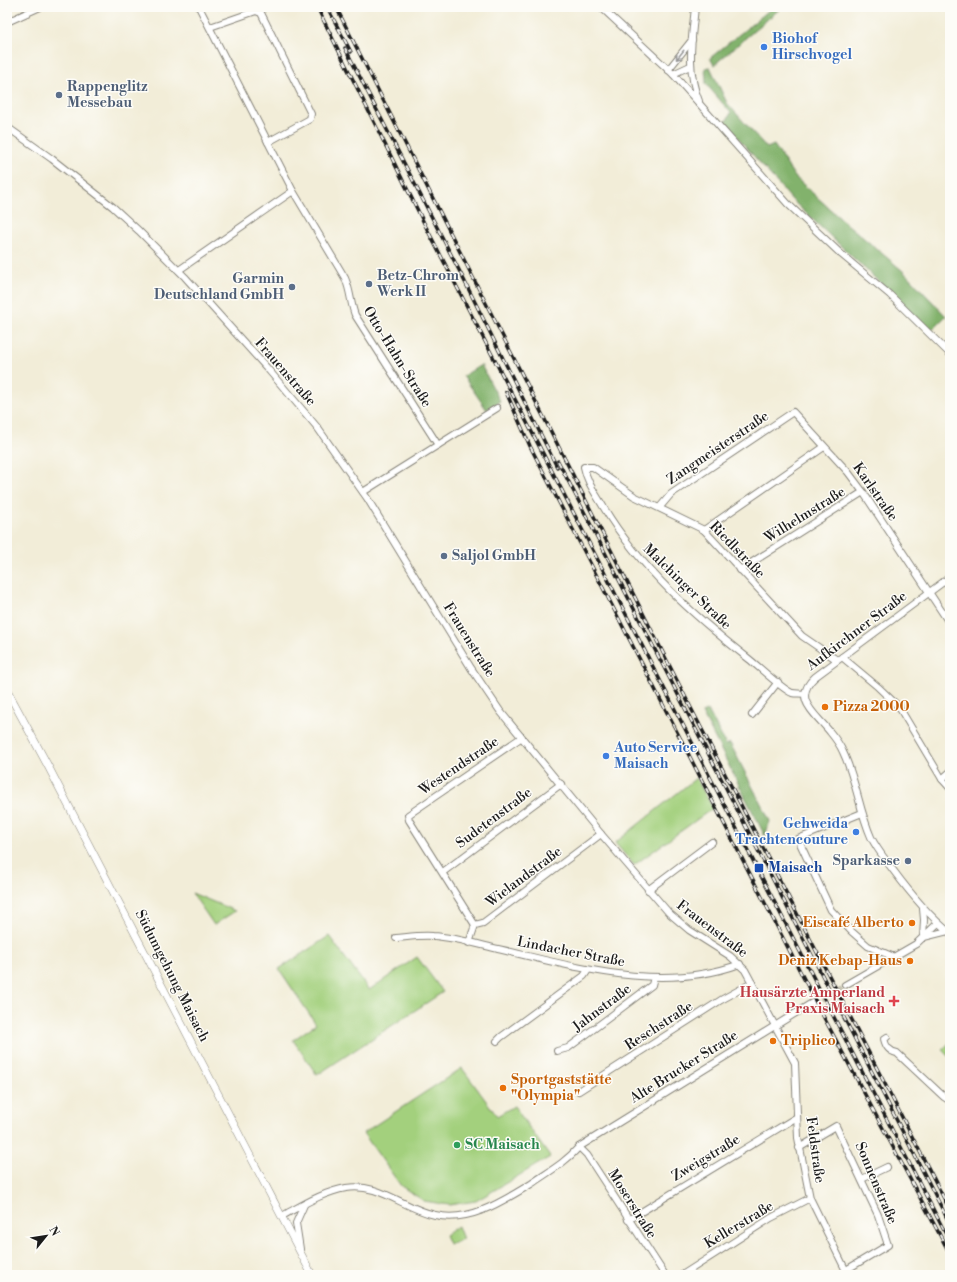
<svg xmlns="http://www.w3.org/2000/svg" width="957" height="1282" viewBox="0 0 957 1282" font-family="'Libre Bodoni',serif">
<rect width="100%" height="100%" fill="#fdfcf7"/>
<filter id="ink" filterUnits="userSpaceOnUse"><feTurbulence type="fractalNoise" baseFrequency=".025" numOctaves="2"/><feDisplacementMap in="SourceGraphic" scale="8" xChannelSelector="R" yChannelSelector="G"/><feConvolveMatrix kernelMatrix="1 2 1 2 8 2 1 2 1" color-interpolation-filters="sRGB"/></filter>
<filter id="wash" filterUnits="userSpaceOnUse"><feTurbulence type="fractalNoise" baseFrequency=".012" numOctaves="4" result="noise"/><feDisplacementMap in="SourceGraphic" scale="16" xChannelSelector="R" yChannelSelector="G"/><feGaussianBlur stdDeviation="0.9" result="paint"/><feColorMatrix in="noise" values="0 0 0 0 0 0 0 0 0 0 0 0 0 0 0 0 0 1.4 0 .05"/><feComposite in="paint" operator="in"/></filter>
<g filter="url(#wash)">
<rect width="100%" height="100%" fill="#f2edd8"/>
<g fill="#a3d07d" stroke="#60764c">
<polygon points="696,778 713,808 634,865 615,843"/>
<polygon points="192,893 235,911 214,925"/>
<polygon points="329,936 369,990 417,957 443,992 317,1075 293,1040 316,1024 279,969"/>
<polygon points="950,1042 950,1058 942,1050"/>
<polygon points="462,1068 497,1116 514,1106 550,1157 476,1201 449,1205 424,1201 401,1186 363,1133"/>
<polygon points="458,1226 463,1239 449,1244 445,1235"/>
</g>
<g fill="#82b26c" stroke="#4f6744">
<polygon points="773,7 782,7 714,65 710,58"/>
<polygon points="710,67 727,103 767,148 774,145 795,177 841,219 903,271 946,316 931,331 793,201 725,123 731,113 706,84 705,68"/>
<polygon points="481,365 500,401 487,410 463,376"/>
<polygon points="708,710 726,745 730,743 770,821 765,836 702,713"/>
</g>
</g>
<g filter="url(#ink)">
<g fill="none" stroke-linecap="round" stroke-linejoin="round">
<polyline stroke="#c7c3b2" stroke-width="6" stroke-dasharray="6 3" stroke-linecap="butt" points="812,1003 845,985"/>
<defs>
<g id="minor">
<polyline points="199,7 293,191"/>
<polyline points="601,7 673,74 788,204 842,255 890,295 950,354"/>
<path d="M695,7C692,39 686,70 699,101"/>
<polyline points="7,22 40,7"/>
<polyline points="210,27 256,11 261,13 311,114 310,119 268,142"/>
<polyline points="668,70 692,40"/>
<polyline points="673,74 690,66"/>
<polyline points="7,127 52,159 113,207 139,231 185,277 266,367 317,427 367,498 471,668 500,711 601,834 669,913 689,930 730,956 745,970 795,1063 798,1138 810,1198 848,1275"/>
<path d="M179,270L293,191L345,278C351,292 350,302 355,315L438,445L363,492"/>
<polyline points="438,445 497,408"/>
<polyline points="660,507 671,494 793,412 848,472 863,492 950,624"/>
<polyline points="704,530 824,447"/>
<polyline points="740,570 863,492"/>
<path d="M950,577L815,677C791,699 816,714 830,732C835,738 840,745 843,752C856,779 859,810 871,837C876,848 885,859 893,870C910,893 927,914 950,933"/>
<polyline points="842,657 878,687 899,707 942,779 950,788"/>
<path d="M804,694C801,693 796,694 792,693C783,690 758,666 749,659C694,616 640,568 604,508C596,494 587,483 584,467H593L634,496L704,530L802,636L837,660"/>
<polyline points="752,715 778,682"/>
<polyline points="942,779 950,772"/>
<polyline points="862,813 798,839 831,910 851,931 868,946 894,957"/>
<polyline points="443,872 561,784"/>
<polyline points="648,890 712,842"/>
<polyline points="923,909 924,920 923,938"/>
<polyline points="475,925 409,820 408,815 522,737"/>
<polyline points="924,937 948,931"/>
<path d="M396,938C408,937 421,935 433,936C454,937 477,944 498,949C577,967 661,993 740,964"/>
<polyline points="469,943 475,925 483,923 601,834"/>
<polyline points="845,985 916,944 938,923"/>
<path d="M887,1037L884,1039C886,1047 889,1051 897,1053L944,1097L950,1101"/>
<polyline points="497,1041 501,1037 584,976 588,970"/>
<polyline points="557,1051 568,1048 611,1016 652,985 654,977"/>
<polyline points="579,1091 721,1000 752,983"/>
<polyline points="579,1147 587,1155 665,1275"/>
<polyline points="799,1148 836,1126 878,1215 888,1245 846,1270"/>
<polyline points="862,1179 887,1167"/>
<path d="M282,1216C301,1206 323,1192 346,1188C379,1182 404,1209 435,1215C470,1223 503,1201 531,1184C548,1172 565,1163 579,1147L812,1003"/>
<polyline points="628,1220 797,1117"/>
<polyline points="300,1249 296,1223 304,1205"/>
<polyline points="682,1275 771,1218 810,1198"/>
</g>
<polyline id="major" points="7,690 48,766 312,1275"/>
</defs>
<use href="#minor" stroke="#87847a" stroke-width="8"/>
<use href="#major" stroke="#87847a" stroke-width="8"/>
<use href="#minor" stroke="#fff" stroke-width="6"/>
<use href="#major" stroke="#fff" stroke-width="7"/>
<defs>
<g id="rail">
<polyline points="317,7 426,227 950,1242"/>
<polyline points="327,7 351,52"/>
<polyline points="336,7 694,714 950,1210"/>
<polyline points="345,48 461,274 557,467"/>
<polyline points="506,392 530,446 821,1012 950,1254"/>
<polyline points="558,461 950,1224"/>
</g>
</defs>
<use href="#rail" stroke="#1c1c1c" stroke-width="3.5"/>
<use href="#rail" stroke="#fdfcf7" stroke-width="2" stroke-dasharray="6" stroke-linecap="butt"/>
</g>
<defs><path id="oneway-shaft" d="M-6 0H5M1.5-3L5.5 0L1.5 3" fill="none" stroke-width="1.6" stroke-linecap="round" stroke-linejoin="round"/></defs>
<use stroke="#999" href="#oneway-shaft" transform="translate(680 55) rotate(129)"/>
</g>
<g fill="#3f7fe0" stroke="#fdfcf7" stroke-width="1.5">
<circle cx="764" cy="47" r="4"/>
<circle cx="606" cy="756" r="4"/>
<circle cx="856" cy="832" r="4"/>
</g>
<g fill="#5c6f8a" stroke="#fdfcf7" stroke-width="1.5">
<circle cx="59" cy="95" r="4"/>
<circle cx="369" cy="284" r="4"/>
<circle cx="292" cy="287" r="4"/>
<circle cx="444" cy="556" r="4"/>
<circle cx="908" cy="861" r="4"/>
</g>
<g fill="#e8710a" stroke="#fdfcf7" stroke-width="1.5">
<circle cx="825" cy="707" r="4"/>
<circle cx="912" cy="923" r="4"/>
<circle cx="910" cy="961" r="4"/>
<circle cx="773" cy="1041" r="4"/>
<circle cx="503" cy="1088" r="4"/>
</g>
<rect fill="#1a4fb4" stroke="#fdfcf7" stroke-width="1.5" x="754" y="863" width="10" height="10" rx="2"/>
<path fill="#e0444e" stroke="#fdfcf7" stroke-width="1.5" d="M892 995h4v4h4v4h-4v4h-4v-4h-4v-4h4z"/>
<circle fill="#2e9e5b" stroke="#fdfcf7" stroke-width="1.5" cx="457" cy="1145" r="4"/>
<g text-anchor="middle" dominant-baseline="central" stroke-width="3" stroke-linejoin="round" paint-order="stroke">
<g font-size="14" font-weight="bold" fill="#366cbe" stroke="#fdfcf7" text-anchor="start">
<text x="772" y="39">Biohof<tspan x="772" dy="16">Hirschvogel</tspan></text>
<text x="614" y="748">Auto Service<tspan x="614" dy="16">Maisach</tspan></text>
<text x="848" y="824" text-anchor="end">Gehweida<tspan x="848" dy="16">Trachtencouture</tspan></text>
</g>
<g font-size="14" font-weight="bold" fill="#4e5e75" stroke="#fdfcf7" text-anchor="start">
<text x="67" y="87">Rappenglitz<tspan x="67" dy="16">Messebau</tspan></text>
<text x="377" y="276">Betz-Chrom<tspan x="377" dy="16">Werk II</tspan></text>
<text x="284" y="279" text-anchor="end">Garmin<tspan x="284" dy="16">Deutschland GmbH</tspan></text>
<text x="452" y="556">Saljol GmbH</text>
<text x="900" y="861" text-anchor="end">Sparkasse</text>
</g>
<g font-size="14" fill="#1c1c1c" stroke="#fdfcf7">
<text transform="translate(397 357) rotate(58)">Otto-Hahn-Straße</text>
<text transform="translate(285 372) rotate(49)">Frauenstraße</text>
<text transform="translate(718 448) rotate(-34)">Zangmeisterstraße</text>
<text transform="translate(875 492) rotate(55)">Karlstraße</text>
<text transform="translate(805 515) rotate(-32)">Wilhelmstraße</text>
<text transform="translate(737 550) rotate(46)">Riedlstraße</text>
<text transform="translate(687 587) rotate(44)">Malchinger Straße</text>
<text transform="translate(857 631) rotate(-37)">Aufkirchner Straße</text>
<text transform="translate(469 640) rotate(58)">Frauenstraße</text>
<text transform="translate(459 766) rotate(-34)">Westendstraße</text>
<text transform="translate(494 818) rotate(-37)">Sudetenstraße</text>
<text transform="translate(524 877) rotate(-37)">Wielandstraße</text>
<text transform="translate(712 929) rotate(37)">Frauenstraße</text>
<text transform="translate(571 952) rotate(11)">Lindacher Straße</text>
<text transform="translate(172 976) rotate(63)">Südumgehung Maisach</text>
<text transform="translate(602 1008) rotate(-37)">Jahnstraße</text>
<text transform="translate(659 1026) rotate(-33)">Reschstraße</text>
<text transform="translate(684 1067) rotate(-32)">Alte Brucker Straße</text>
<text transform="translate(815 1150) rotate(82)">Feldstraße</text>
<text transform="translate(706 1158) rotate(-31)">Zweigstraße</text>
<text transform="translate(876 1183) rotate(67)">Sonnenstraße</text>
<text transform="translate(632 1204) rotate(58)">Moserstraße</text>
<text transform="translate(739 1225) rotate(-31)">Kellerstraße</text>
</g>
<g font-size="14" font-weight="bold" fill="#c56008" stroke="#fdfcf7" text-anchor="start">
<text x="833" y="707">Pizza 2000</text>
<text x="904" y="923" text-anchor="end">Eiscafé Alberto</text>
<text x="902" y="961" text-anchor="end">Deniz Kebap-Haus</text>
<text x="781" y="1041">Triplico</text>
<text x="511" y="1080">Sportgaststätte<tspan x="511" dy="16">"Olympia"</tspan></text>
</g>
<g font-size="14" font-weight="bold" fill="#164399" stroke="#fdfcf7" text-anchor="start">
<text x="768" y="868">Maisach</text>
</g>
<g font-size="14" font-weight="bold" fill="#be3a42" stroke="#fdfcf7" text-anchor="end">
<text x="885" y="993">Hausärzte Amperland<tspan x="885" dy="16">Praxis Maisach</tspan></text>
</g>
<g font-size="14" font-weight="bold" fill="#27864d" stroke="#fdfcf7" text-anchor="start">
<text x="465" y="1145">SC Maisach</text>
</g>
</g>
<rect width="957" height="1282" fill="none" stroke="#fdfcf7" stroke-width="24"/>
<g transform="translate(46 1236) rotate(60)" stroke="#fdfcf7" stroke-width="3" paint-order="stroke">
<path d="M0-3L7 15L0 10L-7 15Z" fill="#1c1c1c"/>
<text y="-6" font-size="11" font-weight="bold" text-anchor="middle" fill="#1c1c1c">N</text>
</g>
</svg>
